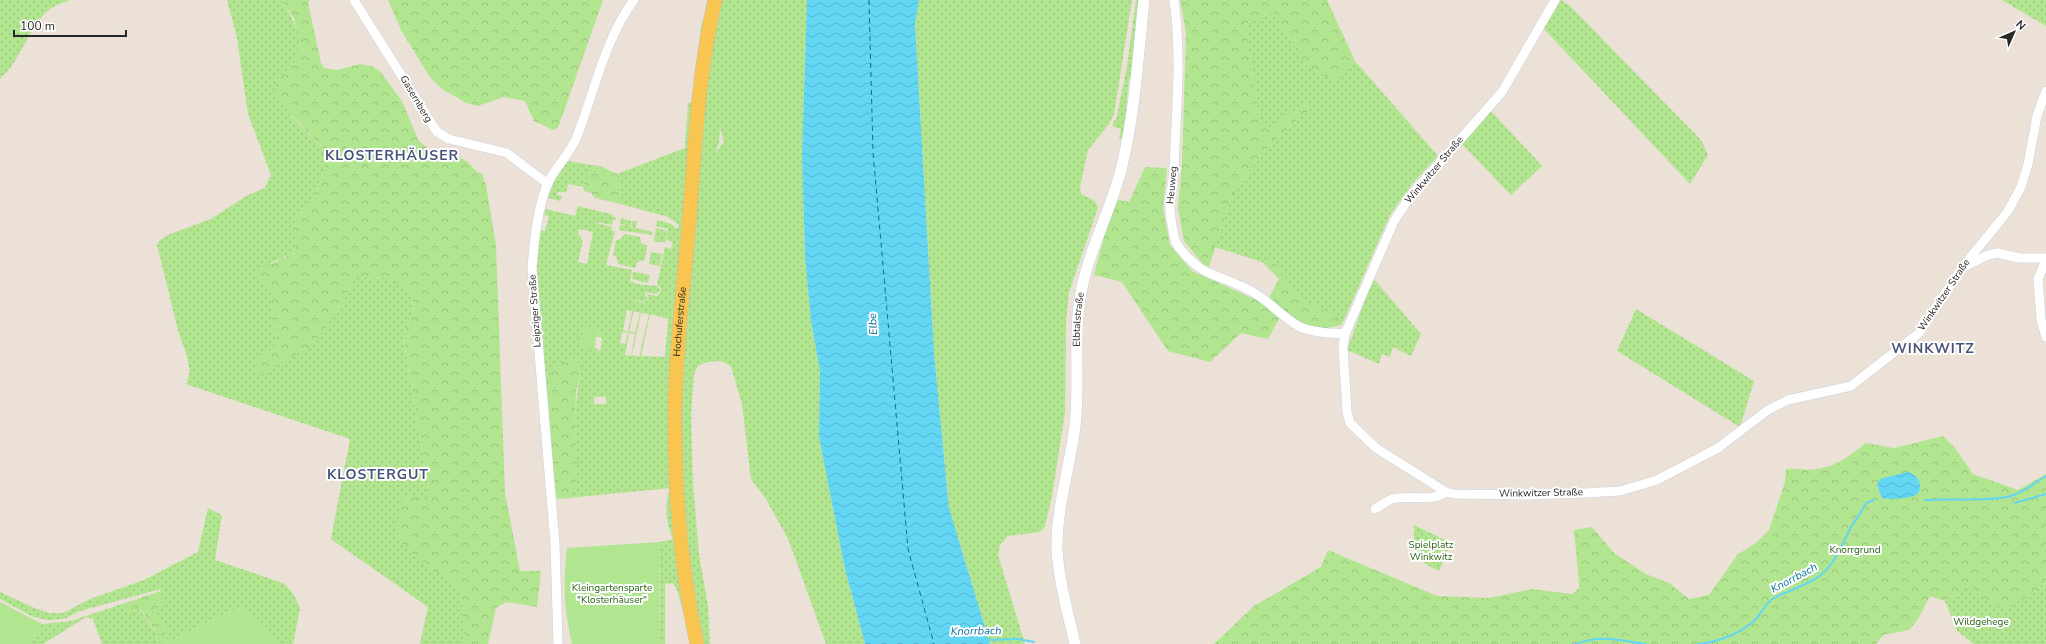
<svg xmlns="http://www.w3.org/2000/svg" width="2046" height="644" viewBox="0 0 2046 644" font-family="'Nunito Sans',sans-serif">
<defs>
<pattern id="grass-dots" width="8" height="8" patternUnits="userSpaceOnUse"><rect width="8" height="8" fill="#b2e58f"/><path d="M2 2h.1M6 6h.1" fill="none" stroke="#99c47b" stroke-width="1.8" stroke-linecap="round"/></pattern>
<pattern id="forest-crowns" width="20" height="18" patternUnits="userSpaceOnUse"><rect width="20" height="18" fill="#b2e58f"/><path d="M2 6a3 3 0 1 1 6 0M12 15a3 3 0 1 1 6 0" fill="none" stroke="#99c47b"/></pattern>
<pattern id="water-waves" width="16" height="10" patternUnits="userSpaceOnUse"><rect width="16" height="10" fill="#63d6f4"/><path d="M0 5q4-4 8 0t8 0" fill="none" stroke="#56b8d1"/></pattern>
</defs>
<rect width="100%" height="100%" fill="#ebe1d7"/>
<g fill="url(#grass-dots)" fill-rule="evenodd">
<path d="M0,0H70C65,2 58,4 53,7C31,20 22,60 0,79Z"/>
<path d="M227,0H281C293,18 306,40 295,61C291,68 282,74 277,79L292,117L330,155L313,199L294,218V253L270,263L272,319L278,344L255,362L336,314L356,277L390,278L411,294L414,307L403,336L427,480L428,500L411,553L461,589L464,644H420L428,607L331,539L350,439L186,384L190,372L187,356L179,334L157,245L160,240L170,234L211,219L246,196L265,188L271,175L248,114L237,38Z"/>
<path d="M711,0H807L802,155L805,258L811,321L820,371L819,437L845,569L865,644H826L789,541L766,499L751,479L742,404L731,366L721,361L707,362L698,366L694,374L691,415L693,484L699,555L708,606L710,644H693L677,590L673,583L665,584V644H659L660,542L673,539C666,524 664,504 670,488L569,498C582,477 575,452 575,428C575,410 577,393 580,375L548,377L544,381L536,268L540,230L545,231L549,216L544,215L546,209L575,216L578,206L611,214L616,218V220H613L612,225L597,222V223L612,227V231H615L606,265L632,270L630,281L637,284L657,286L660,289L659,292L656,294L646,292L645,295L648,298L644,302L627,299L644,303L649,298L647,294L657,296L660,293L661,288L657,285L665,247L671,249L673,242L666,240L668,229L656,226L657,220L671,224L677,229L679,225L668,217L621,204L620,183L617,174L685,148L688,103L693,102L701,26ZM720,128L724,142L715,154L719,143ZM579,229L593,232L587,264L578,262L583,240L581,239V236L578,235ZM627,310L632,311L628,332L623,330ZM634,311L640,313L635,333L629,331ZM641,313L649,314L639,357L632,355ZM650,314L668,319L665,357L641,356ZM582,327L600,329L599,337L602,338L601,349L597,353ZM622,332L628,333L625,344L620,343ZM629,333L635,334L631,356L625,355ZM594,397H606V404H594Z"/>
<polygon points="919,0 1132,0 1114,114 1109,124 1088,150 1080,187 1081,194 1095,201 1098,208 1069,292 1066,321 1065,412 1052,496 1045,526 1040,532 1008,536 1000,545 998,555 1025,644 990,644 949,508 934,353 915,24"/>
<polygon points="1136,0 1141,0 1133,71 1129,80 1126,108 1130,109 1125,140 1119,138 1121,129 1112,126 1117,116 1127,66"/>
<polygon points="1561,0 1570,6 1701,140 1708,155 1690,184 1543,28"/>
<polygon points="2002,0 2046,0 2046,26"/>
<polygon points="1273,12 1307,67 1336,80 1355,61 1438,156 1412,184 1390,215 1344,320 1300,300 1274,261 1262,262 1215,247 1232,196 1263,152 1310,109 1304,104 1271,128 1260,120 1245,24"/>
<polygon points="1491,111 1542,166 1511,195 1461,143"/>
<path d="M567,161L592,165L583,187L569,184L566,192H558L557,195L562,196L560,201L548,198C552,184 557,172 567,161Z"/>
<polygon points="621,218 631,221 630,227 635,228 631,226 632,221 637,221 636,228 653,232 652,235 619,230 620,225 629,226 620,224"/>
<polygon points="656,228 667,231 665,243 654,241"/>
<polygon points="624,234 640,237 641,243 647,246 645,260 637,262 635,268 618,264 617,258 613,255 616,240 621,239"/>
<polygon points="651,252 662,254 660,266 649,264"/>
<polygon points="633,272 650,275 648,283 632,279"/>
<polygon points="1373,278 1421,334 1411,356 1393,347 1390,357 1382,354 1379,364 1347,350"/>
<polygon points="1636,309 1754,381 1740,427 1617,351"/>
<polygon points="208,508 222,515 215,560 285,584 294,595 300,608 293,644 276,644 264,624 239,608 205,623 165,644 166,626 155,611 161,589 80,611 64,619 47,620 31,616 0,599 0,592 32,607 49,613 63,613 90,599 144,580 198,552"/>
<polygon points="1414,525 1451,543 1439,571 1414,558"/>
<polygon points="2046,583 2046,644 1974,644 1957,631 1945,601 1961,592 1968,585 1986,600 2025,599 2043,584"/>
<polygon points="119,605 127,612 140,609 155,632 158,644 102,644 93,619 86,617 43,644 30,644 42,624 71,621"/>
</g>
<g fill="url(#forest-crowns)">
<path d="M281,0H310L308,3L321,63L324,68L337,70L360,64L372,66L380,71L403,103L418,140L427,148L453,153L469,163L476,171L482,174L486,185L496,246L505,493L520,571H541L537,607L506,602L496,608L488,644H464L461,589C445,577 404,554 398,535C395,526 400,504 403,495L428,500L427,480L403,335L414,307L411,294L390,278L356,277L336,314L312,346L261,374L255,370V362L278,344L272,319L271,294L255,275L258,270L294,253V218L313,199L330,155L273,96L277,79L294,62L300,45L294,18Z"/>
<polygon points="388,0 603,0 558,128 553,130 534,121 525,101 504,97 478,106 466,103 442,89 429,76 401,30"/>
<polygon points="1180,0 1327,0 1355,61 1336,81 1307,67 1273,12 1245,24 1260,120 1271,128 1304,104 1310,109 1263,152 1232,196 1208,270 1184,241 1178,208 1182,164 1186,32"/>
<polygon points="592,165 600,166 617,174 620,183 621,204 595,198 591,193 584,191 583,187"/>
<polygon points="1145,167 1167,168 1163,209 1170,245 1192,271 1263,303 1280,317 1268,339 1241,333 1210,362 1168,351 1122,282 1094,275 1114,199 1129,202"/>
<polygon points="1274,261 1300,299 1344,320 1341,325 1322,329 1301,324 1269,298 1279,279 1262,262"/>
<polygon points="578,356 580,375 576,392 575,430 578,473 575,489 569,498 557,499 553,479 544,381 558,365"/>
<path d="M1943,436L1955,448L1973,474L2018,490L2046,474V583L2043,584L2025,599L2004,608L1986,600L1968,585L1961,592L1945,601L1930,596L1918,619L1909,630L1883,635L1876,644H1214L1254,606L1321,567L1328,550L1437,596L1489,598L1532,589L1572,594L1579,588V583L1574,530L1592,527L1614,553L1646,574L1669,583L1689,599L1709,595L1738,554L1756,543L1769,530L1785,482L1786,469C1796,468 1807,471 1817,469C1836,467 1852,454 1866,443L1894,448Z"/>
<polygon points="161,591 163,603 155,611 166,626 165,644 158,644 155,631 141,609 127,612 119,605"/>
</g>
<g fill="#b2e58f">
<polygon points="584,325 600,329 599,337 596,337 595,348 599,349 597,353 595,350 579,348"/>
<path d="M660,542L659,644H572C564,608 563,584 567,548Z"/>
<polygon points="0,602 42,624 30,644 0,644"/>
<polygon points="239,608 264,624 276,644 165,644 205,623"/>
</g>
<g fill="url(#water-waves)">
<polygon points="807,0 919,0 915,24 934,353 949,508 990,644 865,644 845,569 819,437 820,371 811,321 805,258 802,155"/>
<path d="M1907,472C1916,473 1924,484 1918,493C1914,499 1888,500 1882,498L1877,485L1880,479Z"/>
</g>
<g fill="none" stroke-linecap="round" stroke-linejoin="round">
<g stroke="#63d6f4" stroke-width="2">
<path d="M1925,500C1950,498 1990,502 2011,496C2024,492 2035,483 2046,476"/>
<polyline points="2015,503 2046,494"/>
<polyline points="988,640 1018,639 1034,642"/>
<path d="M1576,644C1603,634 1620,641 1646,644"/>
<path d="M1698,644C1719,642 1742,633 1756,619C1761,614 1766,603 1771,600C1785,591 1811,585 1823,573C1836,561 1842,545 1850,529C1855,520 1861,513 1866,503L1874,500"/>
</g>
<polyline stroke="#07719a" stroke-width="1" stroke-dasharray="5 4" stroke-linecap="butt" points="869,0 873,152 908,549 934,644"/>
<defs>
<g id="minor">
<polyline points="354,0 437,132 449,139 507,153 548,184"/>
<path d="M1174,0C1182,56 1176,113 1174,169C1173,183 1169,198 1170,211C1171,219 1174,241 1178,246C1202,278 1217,273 1249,290C1268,299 1281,317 1300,327C1313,333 1331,333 1345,334"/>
<polyline points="1555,0 1502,92 1412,194 1394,221 1345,334 1343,347 1347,412 1350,423 1376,448 1446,492 1454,494 1528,495 1585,493 1620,491 1657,480 1718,448 1768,410 1788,400 1851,386 1919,333 1961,269 2008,211 2021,187 2028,164 2037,116 2046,91"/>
<polyline points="2046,260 2038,279 2041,320 2046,337"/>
<polyline points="1964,267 1988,255 1998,253 2019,258 2046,258"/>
<path d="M1375,509C1381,506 1386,501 1392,499C1409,494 1431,503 1446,492"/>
<path d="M558,644L555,544L532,269C534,243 537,208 548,183C556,166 572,152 578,134C595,89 605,39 634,0"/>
</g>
<g id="tertiary">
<path id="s1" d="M1075,644C1068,614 1059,581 1057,550C1056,509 1070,467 1075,426C1080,384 1073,340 1080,298C1087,253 1111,211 1122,166C1135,112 1138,56 1144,0"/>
</g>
<g id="primary">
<path id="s2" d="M697,644C680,566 674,485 675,405C676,344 684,283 689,223C695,148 698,73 715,0"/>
</g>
</defs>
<use href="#minor" stroke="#ccd1e1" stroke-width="10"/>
<use href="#tertiary" stroke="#ccd1e1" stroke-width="12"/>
<use href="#primary" stroke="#c3c3c3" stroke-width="15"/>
<use href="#minor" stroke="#fff" stroke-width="9"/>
<use href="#tertiary" stroke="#fff" stroke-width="11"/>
<use href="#primary" stroke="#f7c550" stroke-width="14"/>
</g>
<g text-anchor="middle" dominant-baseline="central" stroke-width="4" stroke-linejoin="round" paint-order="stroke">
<g font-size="10" fill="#272727" stroke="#fff">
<text transform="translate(416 99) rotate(59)">Gasernberg</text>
<text transform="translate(1434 170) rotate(-50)">Winkwitzer Straße</text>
<text transform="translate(1172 185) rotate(-85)">Heuweg</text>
<text transform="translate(1944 295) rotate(-56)">Winkwitzer Straße</text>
<text transform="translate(535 311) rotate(-94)">Leipziger Straße</text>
<text stroke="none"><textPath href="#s1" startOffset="328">Elbtalstraße</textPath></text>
<text stroke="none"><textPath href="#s2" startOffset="324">Hochuferstraße</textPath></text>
<text transform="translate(1541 493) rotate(-1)">Winkwitzer Straße</text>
</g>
<g font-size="10" fill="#2b6515" stroke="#fff">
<text x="1431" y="545">Spielplatz<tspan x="1431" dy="12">Winkwitz</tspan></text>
<text x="1855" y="550">Knorrgrund</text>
<text x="612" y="588">Kleingartensparte<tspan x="612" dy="12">"Klosterhäuser"</tspan></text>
<text x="1981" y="622">Wildgehege</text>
</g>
<g font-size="11" font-style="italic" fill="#07719a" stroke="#fff">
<text transform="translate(873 324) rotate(-94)">Elbe</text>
<text transform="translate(1794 578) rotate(-28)">Knorrbach</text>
<text transform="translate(976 631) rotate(-1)">Knorrbach</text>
</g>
<g font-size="14" font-weight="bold" letter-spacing="1" fill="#465279" stroke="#fff">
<text x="392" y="155">KLOSTERHÄUSER</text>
<text x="1933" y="348">WINKWITZ</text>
<text x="378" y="474">KLOSTERGUT</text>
</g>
</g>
<g transform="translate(2014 32) rotate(45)" stroke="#ffffff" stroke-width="3" paint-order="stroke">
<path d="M0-3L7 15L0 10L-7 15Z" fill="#272727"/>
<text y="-6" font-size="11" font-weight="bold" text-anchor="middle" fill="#272727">N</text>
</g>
<path d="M14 30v6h112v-6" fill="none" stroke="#272727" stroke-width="2"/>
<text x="20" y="30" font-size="12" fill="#272727" stroke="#ffffff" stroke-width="3" paint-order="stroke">100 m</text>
</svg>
